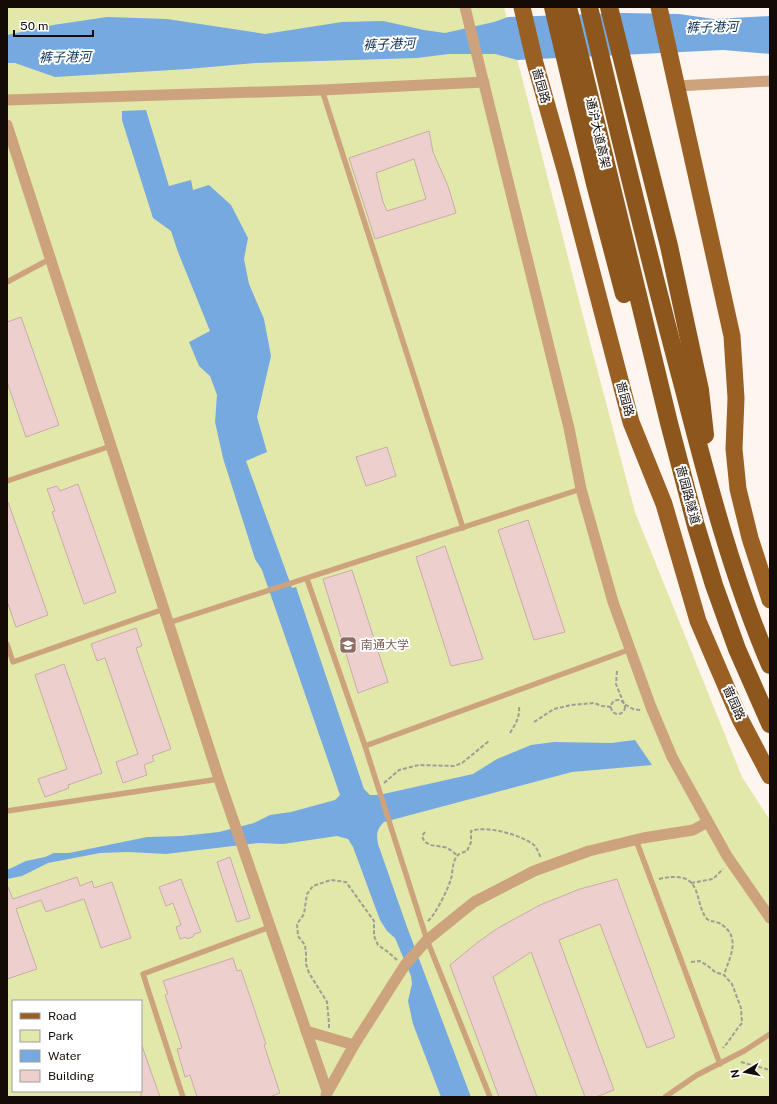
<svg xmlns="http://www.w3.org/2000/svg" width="777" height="1104" viewBox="0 0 777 1104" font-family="'Public Sans','Noto Sans SC',sans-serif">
<rect width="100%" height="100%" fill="#fef5ef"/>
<path fill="#e1e8a9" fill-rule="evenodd" d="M7,7H504L582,312L635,512L742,777L770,820V1097H7ZM13,1001H141V1091H13Z"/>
<g fill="#76a9e0">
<polygon points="623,13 679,14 714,19 770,16 770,54 723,50 517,60 495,54 449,54 417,58 255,63 188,69 55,77 15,63 7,63 7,35 53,25 107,17 167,19 265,34 342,22 383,21 424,30 445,33 494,22 508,17"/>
<path d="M146,110L169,186L191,180L193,190L209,185L231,205L248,238L244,259L249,284L264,319L271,356L257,417L267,452L246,461L292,588L296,587L364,789L370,795H379L473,774L497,759L531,745L554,742L611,743L635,740L652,765L572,772L384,822C377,829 376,834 378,844L407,927L471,1097H441L413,1024L408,1001L412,984L411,976L395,938L387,931L380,920L353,847L348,839L337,836L283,844L258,843L166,854L128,852L100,853L48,863L22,876L7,879V870L26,861L45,857L54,853H69L147,837L182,836L219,832L254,823L270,815L291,812L335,800L340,795L262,570L255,559L223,458L215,422L217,395L210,376L199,366L189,342L210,331L178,252L171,231L153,218L126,133L122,120V111Z"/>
</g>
<g fill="#edcfcd" stroke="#c9acaa" fill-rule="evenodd">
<path d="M429,131L433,152L448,186L456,213L375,239L349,158ZM414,159L426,199L387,211L383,202L376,173Z"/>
<polygon points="21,317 59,425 26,437 7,382 7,322"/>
<polygon points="387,447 396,476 366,486 356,457"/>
<polygon points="78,484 116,592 84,604 52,512 55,511 47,489 57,486 60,491"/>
<polygon points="8,502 48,615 16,627 7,601 7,503"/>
<polygon points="528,520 565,632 534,640 498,530"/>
<polygon points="445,546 483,659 451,666 416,557"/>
<polygon points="352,570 388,682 358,693 323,579"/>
<polygon points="136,628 142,646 136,648 171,749 152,756 154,761 144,765 147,775 123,783 116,762 138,754 105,658 97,661 91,644"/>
<polygon points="64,664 102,773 68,785 69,788 45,797 38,779 67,769 35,675"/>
<polygon points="230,857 250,918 237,922 217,862"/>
<polygon points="77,877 80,886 92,881 94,888 112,882 131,938 101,948 84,899 46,912 41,900 16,909 37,969 7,979 7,887 8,887 13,899"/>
<polygon points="181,879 201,932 194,934 194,936 187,939 186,937 180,939 176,927 181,925 173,903 166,906 159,887"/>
<polygon points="617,879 675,1037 647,1048 600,924 559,940 614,1090 596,1097 585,1097 531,952 493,977 537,1097 499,1097 450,965 478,942 498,928 540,905 580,889"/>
<polygon points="233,958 237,971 241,970 266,1044 264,1045 280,1093 272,1096 273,1097 197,1097 190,1075 185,1077 177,1049 182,1048 165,995 168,994 163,981"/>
<polygon points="141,1046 142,1046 160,1097 141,1097"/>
</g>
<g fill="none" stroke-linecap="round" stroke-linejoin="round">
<g stroke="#a39b95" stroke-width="2" stroke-dasharray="4 2" stroke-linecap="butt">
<polyline points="617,671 616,684 624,704 633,709 641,710"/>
<circle cx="618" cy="707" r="7"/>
<polyline points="534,722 554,709 571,705 594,703 602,706 611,707"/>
<path d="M510,733C516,723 520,717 519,706"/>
<polyline points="384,783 399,770 419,765 454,766 462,763 489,741"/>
<path d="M425,832L422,836C425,847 435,845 444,847C449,848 453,852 458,856"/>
<path d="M659,879C667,877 674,876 683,878C701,883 696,906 707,919C711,922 714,921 719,923C725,926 731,932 732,939C735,949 727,965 724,975"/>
<polyline points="691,883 713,879 723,869"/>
<path d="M428,921C436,914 448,889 451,879C453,871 452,861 458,855C460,853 464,852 467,851L471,842V831C486,825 522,835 534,845C537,848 539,854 541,858"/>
<path d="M691,962L700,961L708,966L715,972L724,975L732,984L741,1008L742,1023C735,1031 730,1040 723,1048"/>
<polyline points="329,1028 329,1023 327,1002 309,973 306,964 306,954 305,945 298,936 297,924 304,914 307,894 313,886 331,880 346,882 374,921 374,936 378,945 388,952 397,960"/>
<polyline points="741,1062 770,1070"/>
</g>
<g stroke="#cda37e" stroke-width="5.5">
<polyline points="322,90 463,528"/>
<polyline points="7,282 50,259"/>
<polyline points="7,481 111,446"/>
<polyline points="307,579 365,746 427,940 490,1097"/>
<polyline points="168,623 581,489"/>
<polyline points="7,644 13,662 164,609"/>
<polyline points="365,746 631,649"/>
<polyline points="7,811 219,779"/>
<polyline points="636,840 720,1064"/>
<polyline points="183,1097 143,974 270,927"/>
<polyline points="665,1097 697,1075 744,1051 770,1034"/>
</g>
<g stroke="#cda37e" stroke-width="11">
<polyline points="465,7 569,428 581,489 613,602 651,707 672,757 708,822 727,856 770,918"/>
<polyline points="677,86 770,81"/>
<polyline points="7,100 322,90 484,82"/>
<polyline points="7,125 219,779 327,1091"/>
<polyline points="306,1031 354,1045"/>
<polyline points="326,1095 354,1045 405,965 427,940 474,902 534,871 589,851 643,838 693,830 708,822"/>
</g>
<g stroke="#9a5f22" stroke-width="17">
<polyline points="522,7 535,63 566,173 631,422 664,504 698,621 740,719 770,776"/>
<polyline points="659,7 732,336 736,398 734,449 738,489 750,538 770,600"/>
</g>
<g stroke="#8c561c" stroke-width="18">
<polyline points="553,7 595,184 624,294"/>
<polyline points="568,7 669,423 696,526 714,585 737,649 770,724"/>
<path d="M589,7C619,135 650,263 684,390C708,483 732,576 770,665"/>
<polyline points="609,7 669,246 700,390 705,435"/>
</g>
</g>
<defs>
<symbol id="university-square" viewBox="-11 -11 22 22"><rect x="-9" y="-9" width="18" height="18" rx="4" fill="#8d6e63" stroke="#fff"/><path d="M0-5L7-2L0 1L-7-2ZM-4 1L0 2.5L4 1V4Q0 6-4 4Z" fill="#fff"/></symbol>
</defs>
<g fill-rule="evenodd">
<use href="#university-square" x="338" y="635" width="20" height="20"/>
</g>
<g text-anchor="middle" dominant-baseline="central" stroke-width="4" stroke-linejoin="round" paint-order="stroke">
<g font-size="12" fill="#130b06" stroke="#fff">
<text transform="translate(541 86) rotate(74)">啬园路</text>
<text transform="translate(598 133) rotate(77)">通沪大道高架</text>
<text transform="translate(625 399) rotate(75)">啬园路</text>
<text transform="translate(688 495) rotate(75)">啬园路隧道</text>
<text transform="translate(734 703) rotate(66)">啬园路</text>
</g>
<g font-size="12" fill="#785e54" stroke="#fff" text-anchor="start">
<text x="361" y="645">南通大学</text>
</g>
<g font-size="13" font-style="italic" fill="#0c3155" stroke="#fff">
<text transform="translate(712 27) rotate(-1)">裤子港河</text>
<text transform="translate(389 44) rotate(-2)">裤子港河</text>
<text transform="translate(65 57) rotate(-1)">裤子港河</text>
</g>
</g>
<rect width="777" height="1104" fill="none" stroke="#130b06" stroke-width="16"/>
<rect x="12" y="1000" width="130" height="92" fill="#ffffff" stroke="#a19d9b"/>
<rect x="20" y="1013" width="20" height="6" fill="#9a5f22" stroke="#a19d9b"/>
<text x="48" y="1020" font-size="12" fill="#130b06">Road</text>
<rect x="20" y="1030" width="20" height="12" fill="#e1e8a9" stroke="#a19d9b"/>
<text x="48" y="1040" font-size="12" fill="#130b06">Park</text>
<rect x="20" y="1050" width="20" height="12" fill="#76a9e0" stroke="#a19d9b"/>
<text x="48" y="1060" font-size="12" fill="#130b06">Water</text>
<rect x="20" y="1070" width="20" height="12" fill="#edcfcd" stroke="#a19d9b"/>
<text x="48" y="1080" font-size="12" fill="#130b06">Building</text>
<g transform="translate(745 1072) rotate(260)" stroke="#ffffff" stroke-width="3" paint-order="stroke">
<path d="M0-3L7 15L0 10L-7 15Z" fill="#130b06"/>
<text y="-6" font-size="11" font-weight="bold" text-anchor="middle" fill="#130b06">N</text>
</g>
<path d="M14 30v6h79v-6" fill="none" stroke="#130b06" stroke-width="2"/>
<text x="20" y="30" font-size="12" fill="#130b06" stroke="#ffffff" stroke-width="3" paint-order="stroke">50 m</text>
</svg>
